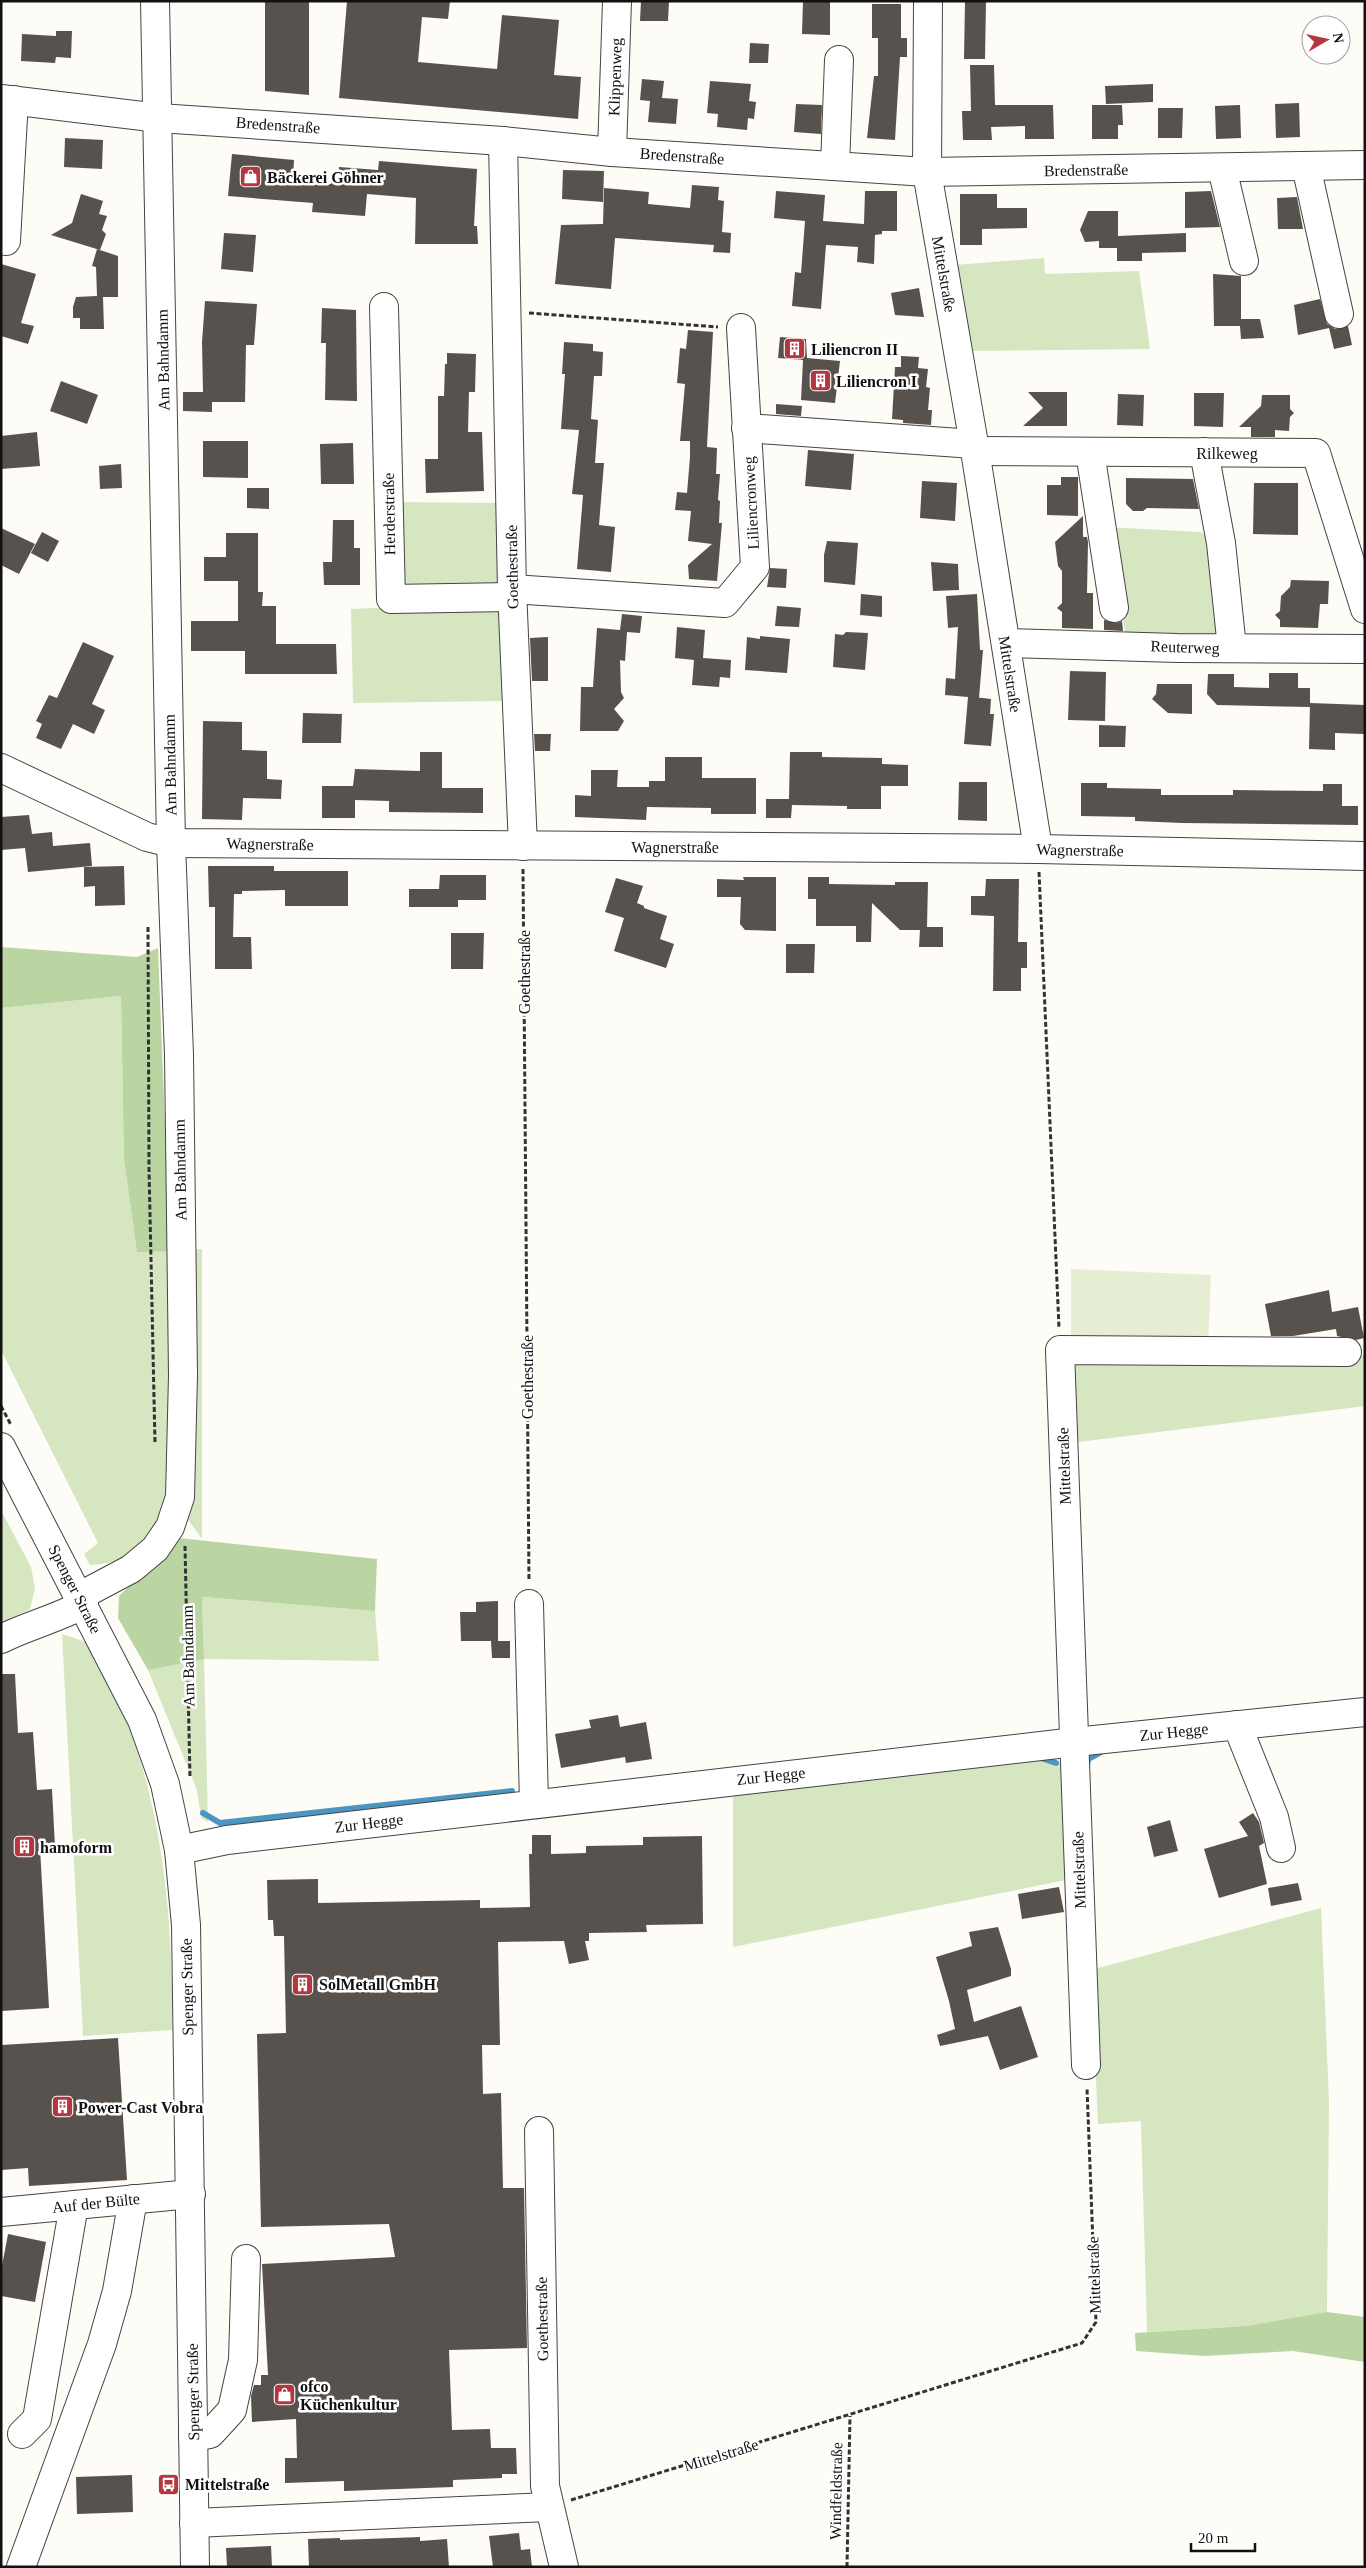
<svg xmlns="http://www.w3.org/2000/svg" width="1366" height="2568" viewBox="0 0 1366 2568" font-family="'Times New Roman',serif">
<rect width="100%" height="100%" fill="#fefcf6"/>
<g fill="#d5e6c1">
<polygon points="1044,258 1045,274 1139,271 1150,349 970,351 955,265"/>
<polygon points="394,502 501,503 504,701 353,703 351,609 397,607"/>
<polygon points="1107,527 1200,532 1207,536 1223,620 1214,642 1127,642"/>
<path d="M121,996L124,1160L137,1251L202,1249V1539L167,1490C152,1536 143,1562 90,1565L84,1554L98,1543L1,1350V1008Z"/>
<polygon points="1365,1355 1365,1406 1071,1443 1070,1362"/>
<polygon points="1,1510 31,1567 35,1588 30,1609 1,1623"/>
<polygon points="202,1597 375,1611 379,1661 204,1659 208,1822 201,1818 197,1790 148,1670 204,1658"/>
<path d="M62,1634L89,1643C103,1672 120,1701 131,1732C165,1828 173,1929 172,2030L83,2036Z"/>
<polygon points="1043,1760 1065,1764 1071,1879 733,1947 733,1795"/>
<polygon points="1321,1908 1329,2102 1327,2312 1245,2326 1147,2332 1141,2121 1098,2124 1091,1970"/>
</g>
<g fill="#bad5a2">
<polygon points="1,947 137,957 158,948 170,1251 137,1252 124,1160 121,996 1,1008"/>
<polygon points="179,1538 377,1559 375,1611 202,1597 204,1659 148,1670 118,1618 119,1596"/>
<polygon points="1327,2312 1365,2317 1365,2362 1293,2351 1204,2356 1136,2351 1135,2333 1245,2326"/>
</g>
<polygon fill="#e5eed2" points="1071,1269 1211,1275 1208,1347 1071,1344"/>
<g fill="none" stroke-linecap="round" stroke-linejoin="round">
<g stroke="#4d95c0" stroke-width="6">
<polyline points="1041,1758 1056,1763"/>
<polyline points="1087,1766 1088,1759 1101,1752"/>
<polyline points="203,1813 220,1823 512,1791"/>
</g>
</g>
<g fill="#58524e">
<polygon points="265,1 309,1 309,95 265,91"/>
<polygon points="347,1 450,1 448,19 422,17 418,62 497,69 502,15 559,20 554,75 581,77 578,119 339,98"/>
<polygon points="641,1 669,1 668,21 640,21"/>
<polygon points="803,1 830,1 830,35 802,34"/>
<polygon points="965,1 986,1 985,59 964,59"/>
<polygon points="872,4 901,4 901,38 907,38 907,57 900,57 895,140 867,138 874,76 878,76 878,38 872,38"/>
<polygon points="56,31 72,31 71,58 56,57 55,63 21,61 22,34 56,36"/>
<polygon points="750,43 769,44 768,63 749,63"/>
<polygon points="970,65 994,65 995,105 1053,105 1054,139 1025,139 1025,126 991,127 992,140 963,140 962,111 971,111"/>
<polygon points="642,79 664,81 662,98 678,99 676,124 648,122 650,101 640,100"/>
<polygon points="710,81 751,84 749,101 756,102 754,119 748,118 747,130 717,127 718,114 707,113"/>
<polygon points="1153,84 1153,102 1106,104 1105,86"/>
<polygon points="1299,103 1300,137 1276,138 1275,104"/>
<polygon points="796,104 822,105 821,134 794,132"/>
<polygon points="1092,105 1122,105 1123,125 1118,125 1118,139 1092,139"/>
<polygon points="1240,105 1241,138 1216,139 1215,106"/>
<polygon points="1158,108 1183,108 1182,138 1158,138"/>
<polygon points="65,138 103,140 102,169 64,167"/>
<polygon points="232,154 294,160 293,178 309,179 309,183 331,184 331,182 338,182 339,167 378,170 379,161 477,169 474,226 477,226 478,244 415,244 416,198 367,194 365,216 312,212 313,203 228,196"/>
<polygon points="563,170 604,171 603,202 562,199"/>
<polygon points="692,185 719,187 718,200 724,201 722,232 731,233 730,253 713,252 714,245 615,238 611,289 555,284 561,225 603,224 604,188 649,192 648,204 690,208"/>
<polygon points="776,191 825,195 823,221 864,224 865,191 897,191 897,231 882,231 882,234 875,235 874,264 857,262 858,247 826,245 821,309 792,306 795,272 801,273 805,221 774,218"/>
<polygon points="1211,191 1220,227 1185,228 1185,192"/>
<polygon points="81,194 103,201 99,214 107,216 102,230 106,234 100,250 51,235 72,223"/>
<polygon points="960,194 997,194 997,208 1027,208 1027,228 982,229 982,245 960,245"/>
<polygon points="1297,197 1303,229 1278,229 1277,198"/>
<polygon points="1088,211 1118,211 1118,236 1186,233 1186,252 1142,253 1142,261 1117,261 1117,248 1099,248 1099,241 1085,242 1080,230"/>
<polygon points="224,233 256,235 253,272 221,269"/>
<polygon points="97,249 118,256 118,297 103,297 104,329 80,329 80,318 73,318 73,307 76,297 97,296 96,267 92,266"/>
<polygon points="1,264 36,274 21,323 34,326 28,344 1,336"/>
<polygon points="1213,274 1241,276 1241,319 1260,319 1264,338 1241,339 1240,326 1214,326"/>
<polygon points="919,288 924,317 895,315 891,293"/>
<polygon points="1320,299 1327,324 1335,329 1348,326 1352,345 1334,349 1329,328 1298,335 1294,305"/>
<polygon points="205,301 257,304 254,345 246,345 245,402 212,402 212,412 183,411 183,392 203,392 202,342"/>
<polygon points="322,308 356,310 357,401 325,400 326,343 321,343"/>
<polygon points="688,330 713,332 707,447 717,448 716,474 720,474 718,500 720,501 719,523 722,523 717,581 689,579 688,565 712,544 688,541 691,511 675,510 677,492 687,493 690,457 690,441 680,441 685,384 677,383 680,348 686,349"/>
<polygon points="780,337 806,339 807,358 840,361 835,403 801,400 803,360 778,358"/>
<polygon points="564,342 593,344 593,351 603,352 602,376 594,376 591,419 598,420 595,463 604,463 599,525 615,527 611,572 577,569 583,495 572,494 579,430 561,429 565,374 562,374"/>
<polygon points="447,353 476,354 475,392 469,392 468,432 482,432 484,491 426,493 425,459 438,459 438,396 444,396 445,364 447,364"/>
<polygon points="901,356 919,357 918,368 928,369 926,387 930,388 928,410 932,410 931,425 903,423 903,420 892,419 895,367 901,367"/>
<polygon points="61,381 98,395 87,424 50,411"/>
<polygon points="1028,392 1067,392 1067,426 1023,426 1043,408"/>
<polygon points="1194,393 1224,393 1223,427 1194,426"/>
<polygon points="1118,394 1144,395 1143,426 1117,425"/>
<polygon points="1262,395 1290,395 1290,409 1294,413 1290,417 1289,431 1275,430 1275,437 1251,437 1251,427 1239,427 1261,406"/>
<polygon points="776,404 802,406 801,416 776,414"/>
<polygon points="37,432 40,466 1,469 1,436"/>
<polygon points="203,441 248,441 248,478 203,477"/>
<polygon points="353,443 354,484 321,484 320,444"/>
<polygon points="808,450 854,454 851,490 805,486"/>
<polygon points="121,464 122,488 100,489 99,466"/>
<polygon points="1061,477 1078,477 1078,516 1047,515 1047,485 1061,485"/>
<polygon points="1126,478 1193,479 1199,509 1147,508 1143,511 1133,511 1126,504"/>
<polygon points="922,481 957,483 955,521 920,518"/>
<polygon points="1254,483 1298,483 1298,535 1253,534"/>
<polygon points="247,488 269,488 269,509 247,508"/>
<polygon points="1083,516 1083,537 1087,537 1088,542 1087,593 1093,593 1093,629 1062,628 1062,612 1057,608 1062,603 1062,571 1058,566 1055,542"/>
<polygon points="333,520 354,520 354,548 360,548 360,585 324,585 323,562 332,562"/>
<polygon points="1,528 35,544 19,574 1,565"/>
<polygon points="42,532 59,541 48,562 31,553"/>
<polygon points="226,533 258,533 258,592 263,592 262,606 276,606 276,644 336,644 337,674 245,674 245,651 191,651 191,621 238,621 238,581 204,581 204,557 226,557"/>
<polygon points="827,541 858,543 855,585 824,582 824,555"/>
<polygon points="931,562 958,564 959,590 933,591"/>
<polygon points="770,568 787,569 786,588 767,587"/>
<polygon points="1291,580 1329,581 1328,604 1320,604 1318,628 1280,627 1280,620 1275,615 1280,611 1281,596 1290,587"/>
<polygon points="861,594 882,596 882,617 860,615"/>
<polygon points="977,594 980,650 983,650 979,698 974,697 991,699 990,714 994,714 991,746 964,744 968,697 945,695 946,678 955,679 958,627 948,628 946,596"/>
<polygon points="777,606 801,608 799,627 775,626"/>
<polygon points="622,614 642,616 640,633 627,632 625,661 620,660 621,692 624,698 614,709 624,721 618,731 580,731 581,687 593,687 597,628 620,630"/>
<polygon points="1104,620 1116,623 1122,621 1123,631 1104,630"/>
<polygon points="677,627 705,630 703,658 731,660 730,678 720,677 719,687 692,685 694,660 675,658"/>
<polygon points="846,632 868,633 865,670 833,667 835,634 843,635"/>
<polygon points="760,636 790,639 787,673 745,670 747,637 760,639"/>
<polygon points="548,637 548,681 532,681 530,638"/>
<polygon points="83,642 114,656 92,704 105,710 94,734 73,724 61,749 36,738 42,724 36,721 49,695 57,698"/>
<polygon points="1070,671 1106,672 1105,721 1068,720"/>
<polygon points="1269,673 1298,673 1298,688 1310,688 1310,707 1217,705 1207,694 1208,674 1234,674 1234,687 1269,688"/>
<polygon points="1157,684 1192,684 1192,714 1168,713 1152,699 1156,694"/>
<polygon points="1310,703 1365,705 1364,734 1335,733 1335,750 1309,749"/>
<polygon points="303,713 342,714 341,743 302,743"/>
<polygon points="203,721 242,722 242,750 267,751 267,779 282,780 281,799 243,798 242,820 202,819"/>
<polygon points="1099,725 1126,726 1125,747 1099,747"/>
<polygon points="534,734 551,734 550,751 535,751"/>
<polygon points="420,752 442,752 442,788 483,788 483,813 389,812 389,801 355,800 355,818 322,818 322,786 353,786 355,769 420,771"/>
<polygon points="790,752 822,752 822,757 882,758 882,764 908,765 908,786 881,786 881,809 847,809 847,806 792,805 791,818 766,818 766,799 789,799"/>
<polygon points="665,757 702,757 702,778 756,778 756,814 711,814 711,808 647,807 646,820 575,817 575,795 591,796 591,770 618,770 617,787 649,787 649,781 665,781"/>
<polygon points="959,782 987,782 987,821 958,820"/>
<polygon points="1081,783 1107,783 1107,788 1161,789 1161,795 1233,795 1233,790 1323,791 1323,784 1342,784 1342,806 1358,806 1358,825 1182,823 1135,821 1135,817 1081,816"/>
<polygon points="29,815 32,834 52,832 53,846 90,843 92,866 28,872 25,848 1,850 1,817"/>
<polygon points="124,866 125,905 95,906 95,886 84,887 84,867"/>
<polygon points="208,866 274,866 274,871 348,871 348,906 285,906 285,890 242,891 242,894 234,894 233,937 251,937 252,969 215,969 215,907 209,907"/>
<polygon points="440,875 486,875 486,900 458,900 458,907 409,907 409,889 439,889"/>
<polygon points="743,877 776,877 776,931 745,930 740,924 741,897 717,897 717,879 744,880"/>
<polygon points="808,877 829,877 829,884 895,885 895,882 928,882 927,927 943,927 943,947 919,947 920,930 900,930 872,903 871,942 856,942 856,926 816,926 816,899 808,899"/>
<polygon points="616,878 643,886 637,903 644,906 644,908 667,916 660,939 674,944 666,968 614,951 624,918 605,912"/>
<polygon points="986,879 1019,879 1018,942 1027,942 1027,968 1021,968 1021,991 993,991 994,916 971,915 971,896 985,896"/>
<polygon points="451,933 484,933 483,969 451,969"/>
<polygon points="786,944 815,944 814,973 786,973"/>
<polygon points="1329,1290 1332,1312 1358,1307 1364,1338 1356,1340 1337,1336 1336,1329 1293,1336 1271,1336 1265,1304"/>
<polygon points="498,1601 498,1641 510,1641 510,1658 492,1658 491,1641 461,1641 460,1612 476,1612 476,1602"/>
<polygon points="1,1674 15,1674 18,1733 33,1732 37,1790 52,1789 55,1847 40,1848 49,2008 1,2011"/>
<polygon points="618,1715 620,1727 646,1722 652,1759 626,1763 625,1757 561,1768 555,1734 591,1728 589,1720"/>
<polygon points="1253,1813 1259,1822 1264,1843 1259,1846 1267,1884 1219,1898 1204,1849 1248,1836 1239,1822"/>
<polygon points="1170,1820 1178,1851 1154,1857 1147,1827"/>
<polygon points="532,1835 551,1835 551,1854 586,1853 586,1846 643,1845 643,1837 702,1836 703,1924 646,1925 647,1932 589,1933 589,1941 585,1941 589,1960 569,1964 564,1941 498,1942 500,2045 482,2045 483,2094 501,2093 503,2188 524,2188 527,2348 449,2350 452,2430 490,2429 491,2448 516,2448 517,2474 502,2474 502,2478 453,2480 453,2487 344,2491 344,2481 285,2483 285,2458 297,2458 296,2419 252,2422 251,2396 254,2385 261,2385 261,2375 268,2375 262,2264 395,2257 389,2224 261,2227 257,2034 286,2033 284,1936 274,1936 273,1920 268,1920 267,1880 318,1879 318,1903 480,1900 480,1908 530,1907 529,1854 532,1854"/>
<polygon points="1298,1883 1302,1900 1271,1906 1268,1888"/>
<polygon points="1059,1887 1064,1912 1022,1919 1018,1894"/>
<polygon points="998,1927 1011,1969 1011,1976 967,1990 974,2022 1021,2006 1038,2057 1000,2070 988,2036 940,2046 937,2035 955,2029 949,2001 936,1957 972,1946 969,1932"/>
<polygon points="118,2038 127,2180 29,2186 28,2168 1,2170 1,2045"/>
<polygon points="8,2234 46,2242 35,2302 1,2296 1,2271"/>
<polygon points="132,2475 133,2512 77,2514 76,2477"/>
<polygon points="519,2533 521,2550 530,2549 532,2567 493,2567 489,2536"/>
<polygon points="420,2537 420,2541 447,2539 449,2567 309,2567 308,2539 340,2538 340,2540"/>
<polygon points="271,2546 272,2567 227,2567 226,2548"/>
</g>
<g fill="none" stroke-linecap="round" stroke-linejoin="round">
<defs>
<g id="minor">
<polyline points="928,1 927,172 974,444 1038,849"/>
<polyline points="1,99 159,118 503,141 612,152 927,172 1365,165"/>
<polyline points="503,141 512,589 523,846"/>
<polyline points="612,152 617,1"/>
<polyline points="835,166 839,60"/>
<polyline points="1306,166 1339,314"/>
<polyline points="1222,168 1244,261"/>
<polyline points="6,241 14,100"/>
<polyline points="384,307 391,599 512,597"/>
<polyline points="746,428 974,444"/>
<polyline points="975,451 1316,453 1365,609"/>
<polyline points="1090,452 1114,608"/>
<polyline points="1204,452 1221,543 1232,648"/>
<polyline points="512,589 725,603 755,567 741,328"/>
<polyline points="1006,643 1177,648 1365,649"/>
<polyline points="1,768 147,837 171,843 1038,849 1365,856"/>
<polyline points="1,1447 142,1720 165,1784 179,1850 186,1925 195,2567"/>
<polyline points="80,1596 131,1569 155,1549 170,1527 180,1497 183,1375 179,1055 171,843 155,1"/>
<polyline points="529,1604 534,1803"/>
<path d="M1,1639C29,1625 56,1619 84,1604"/>
<polyline points="1237,1725 1274,1817 1281,1848"/>
<polyline points="179,1850 227,1840 1075,1742 1365,1712"/>
<polyline points="1086,2065 1060,1350 1347,1352"/>
<polyline points="539,2131 545,2486 564,2567"/>
<polyline points="1,2212 191,2194"/>
<polyline points="22,2434 37,2419 74,2205"/>
<polyline points="193,2437 210,2434 232,2410 243,2360 246,2259"/>
<polyline points="194,2523 549,2507"/>
<polyline points="21,2567 102,2344 117,2291 133,2199"/>
</g>
</defs>
<use href="#minor" stroke="#444" stroke-width="30"/>
<g stroke="#333" stroke-width="3" stroke-dasharray="5 2.5" stroke-linecap="butt">
<polyline points="529,313 718,327"/>
<polyline points="523,869 529,1581"/>
<polyline points="1039,872 1059,1328"/>
<polyline points="148,927 149,1169 155,1443"/>
<polyline points="1,1406 11,1425"/>
<polyline points="185,1546 190,1778"/>
<polyline points="571,2500 1082,2343 1096,2322 1087,2088"/>
<polyline points="847,2567 850,2416"/>
</g>
<use href="#minor" stroke="#fff" stroke-width="28"/>
</g>
<defs>
<symbol id="shop-square" viewBox="-11 -11 22 22"><rect x="-9" y="-9" width="18" height="18" rx="4" fill="#b4363f" stroke="#fff"/><path d="M-5-2.5h2.3a2.7 3.5 0 0 1 5.4 0H5L5.5 6h-11ZM-1.5-2.5h3a1.5 2.3 0 0 0-3 0Z" fill="#fff"/></symbol>
<symbol id="building-square" viewBox="-11 -11 22 22"><rect x="-9" y="-9" width="18" height="18" rx="4" fill="#b4363f" stroke="#fff"/><path d="M-4-6H4V6H1V3H-1V6H-4ZM-2.5-4.3h1.7v1.8h-1.7ZM.8-4.3h1.7v1.8H.8ZM-2.5-1h1.7V.8h-1.7ZM.8-1h1.7V.8H.8Z" fill="#fff"/></symbol>
<symbol id="bus-square" viewBox="-11 -11 22 22"><rect x="-9" y="-9" width="18" height="18" rx="4" fill="#b4363f" stroke="#fff"/><path d="M-5-6H5V4H4V6H2V4H-2V6H-4V4H-5ZM-3.5-4V0h7V-4ZM-3.5 1.2v1.5H-2V1.2ZM2 1.2v1.5H3.5V1.2Z" fill="#fff"/></symbol>
</defs>
<g fill-rule="evenodd">
<use href="#shop-square" x="238" y="164" width="25" height="25"/>
<use href="#building-square" x="782" y="336" width="25" height="25"/>
<use href="#building-square" x="808" y="368" width="25" height="25"/>
<use href="#building-square" x="12" y="1834" width="25" height="25"/>
<use href="#building-square" x="290" y="1972" width="25" height="25"/>
<use href="#building-square" x="50" y="2094" width="25" height="25"/>
<use href="#shop-square" x="272" y="2382" width="25" height="25"/>
<use href="#bus-square" x="156" y="2472" width="25" height="25"/>
</g>
<g text-anchor="middle" dominant-baseline="central" stroke-width="5" stroke-linejoin="round" paint-order="stroke">
<g font-size="16" fill="#111" stroke="#fff">
<text transform="translate(615 77) rotate(-88)">Klippenweg</text>
<text transform="translate(278 125) rotate(4)">Bredenstraße</text>
<text transform="translate(682 156) rotate(4)">Bredenstraße</text>
<text transform="translate(1086 170) rotate(-1)">Bredenstraße</text>
<text transform="translate(944 274) rotate(80)">Mittelstraße</text>
<text transform="translate(163 360) rotate(-91)">Am Bahndamm</text>
<text x="1227" y="453">Rilkeweg</text>
<text transform="translate(751 503) rotate(-93)">Liliencronweg</text>
<text transform="translate(389 514) rotate(-91)">Herderstraße</text>
<text transform="translate(512 567) rotate(-91)">Goethestraße</text>
<text transform="translate(1185 647) rotate(2)">Reuterweg</text>
<text transform="translate(1010 674) rotate(81)">Mittelstraße</text>
<text transform="translate(170 765) rotate(-91)">Am Bahndamm</text>
<text transform="translate(270 844) rotate(1)">Wagnerstraße</text>
<text x="675" y="847">Wagnerstraße</text>
<text transform="translate(1080 850) rotate(1)">Wagnerstraße</text>
<text transform="translate(524 972) rotate(-90)">Goethestraße</text>
<text transform="translate(180 1170) rotate(-91)">Am Bahndamm</text>
<text transform="translate(527 1377) rotate(-90)">Goethestraße</text>
<text transform="translate(1064 1466) rotate(-92)">Mittelstraße</text>
<text transform="translate(75 1589) rotate(63)">Spenger Straße</text>
<text transform="translate(188 1656) rotate(-91)">Am Bahndamm</text>
<text transform="translate(1174 1732) rotate(-6)">Zur Hegge</text>
<text transform="translate(771 1776) rotate(-6)">Zur Hegge</text>
<text transform="translate(369 1823) rotate(-7)">Zur Hegge</text>
<text transform="translate(1079 1870) rotate(-92)">Mittelstraße</text>
<text transform="translate(187 1987) rotate(-91)">Spenger Straße</text>
<text transform="translate(96 2203) rotate(-6)">Auf der Bülte</text>
<text transform="translate(1094 2275) rotate(-92)">Mittelstraße</text>
<text transform="translate(542 2319) rotate(-91)">Goethestraße</text>
<text transform="translate(193 2392) rotate(-91)">Spenger Straße</text>
<text transform="translate(721 2455) rotate(-17)">Mittelstraße</text>
<text transform="translate(836 2491) rotate(-89)">Windfeldstraße</text>
</g>
<g font-size="16" font-weight="bold" fill="#111" stroke="#fff" text-anchor="start">
<text x="267" y="177">Bäckerei Göhner</text>
<text x="811" y="349">Liliencron II</text>
<text x="836" y="381">Liliencron I</text>
<text x="40" y="1847">hamoform</text>
<text x="319" y="1984">SolMetall GmbH</text>
<text x="78" y="2107">Power-Cast Vobra</text>
<text x="300" y="2386">ofco<tspan x="300" dy="18">Küchenkultur</tspan></text>
<text x="185" y="2484">Mittelstraße</text>
</g>
</g>
<rect width="1366" height="2568" fill="none" stroke="#111111" stroke-width="5"/>
<g transform="translate(1326 40) rotate(81)"><circle r="24" fill="#ffffff" stroke="#a0a0a0"/>
<path d="M0-4L9 19L0 12L-9 19Z" fill="#b4363f"/>
<text y="-8" font-size="14" font-weight="bold" text-anchor="middle" fill="#111111">N</text>
</g>
<path d="M1191 2543v8h64v-8" fill="none" stroke="#111111" stroke-width="2.5"/>
<text x="1198" y="2543" font-size="15" fill="#111111" stroke="#ffffff" stroke-width="4" paint-order="stroke">20 m</text>
</svg>
